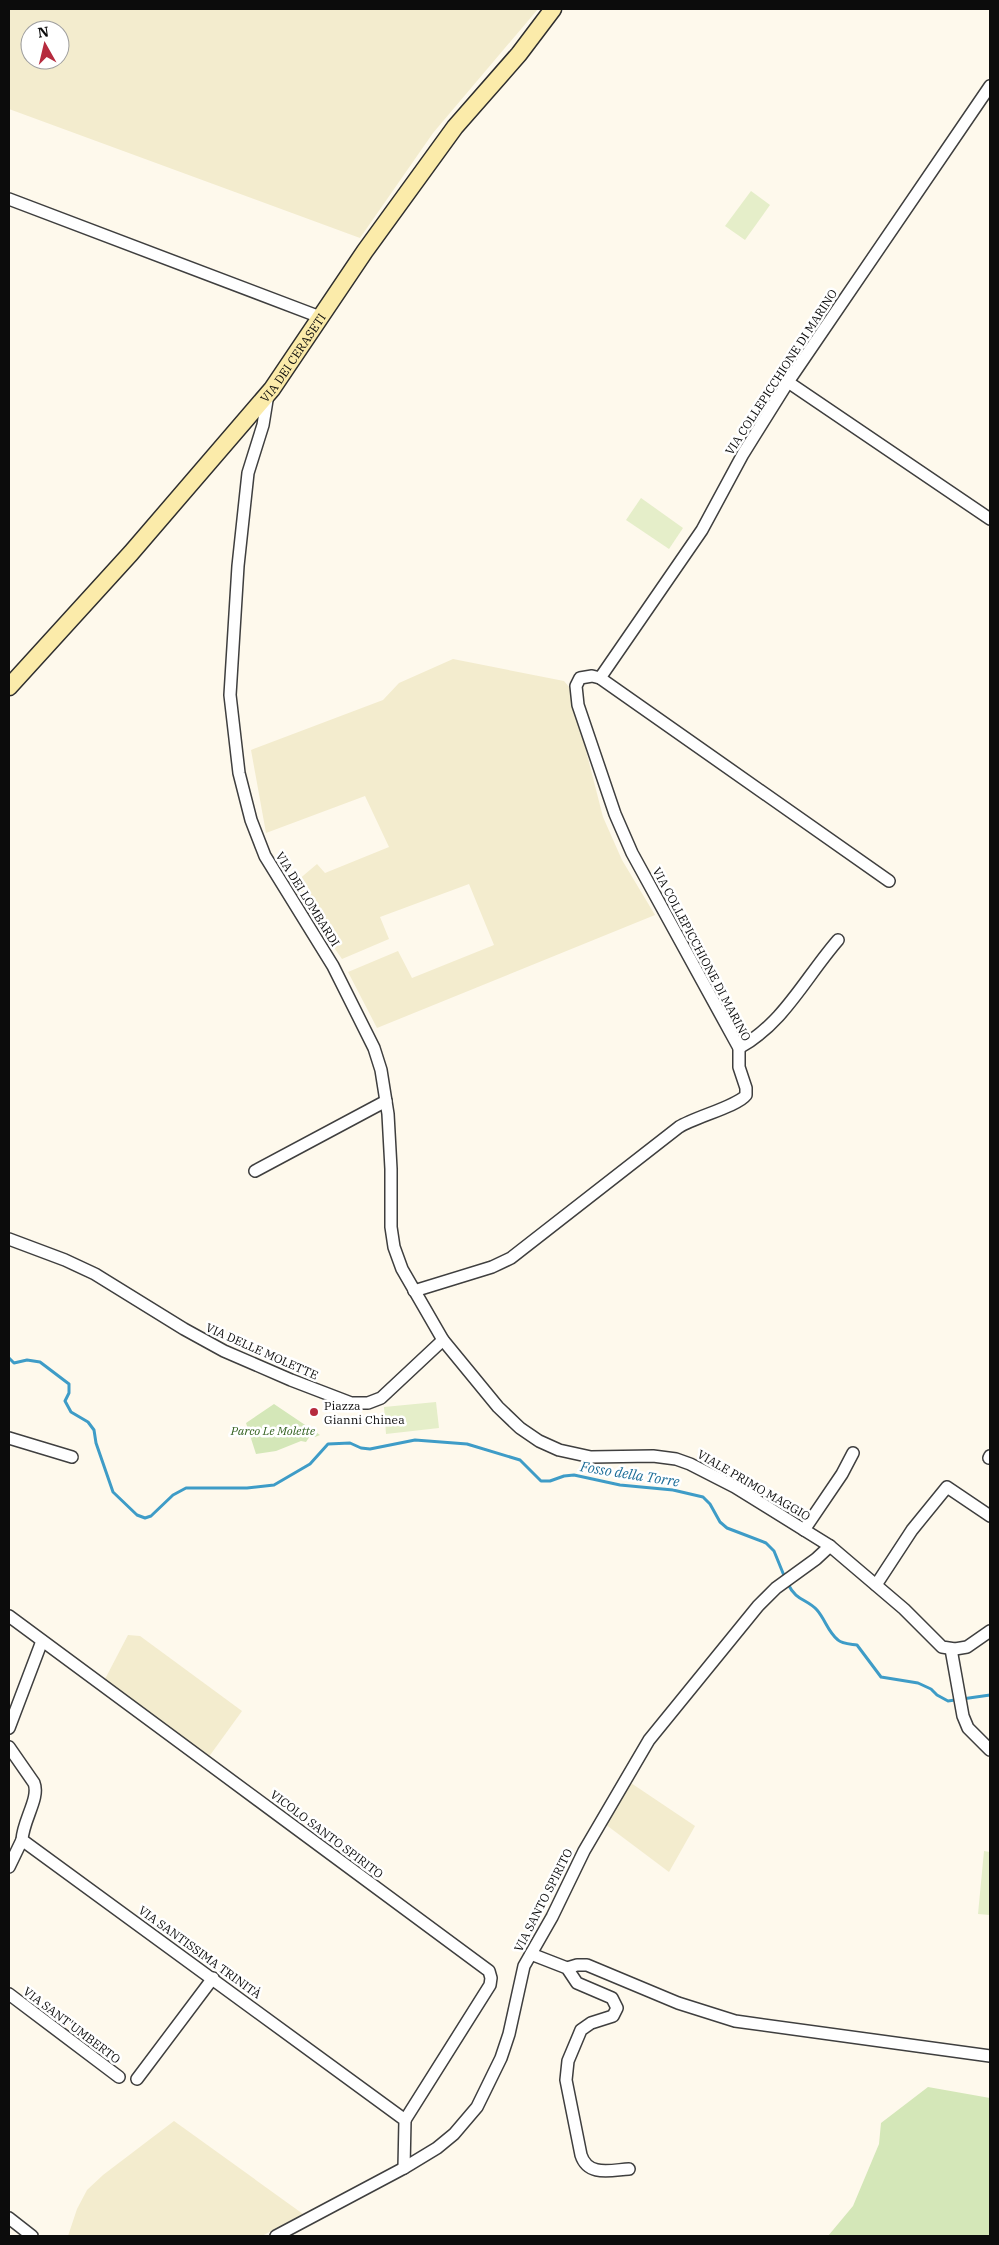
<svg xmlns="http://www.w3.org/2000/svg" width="999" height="2245" viewBox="0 0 999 2245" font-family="'IBM Plex Serif',serif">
<rect width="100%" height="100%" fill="#fef9ec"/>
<g fill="#f3ecce" fill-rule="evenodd">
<path d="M9,9H538L433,133L360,238L9,109ZM30,30H60V60H30Z"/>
<polygon points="453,659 564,681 570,688 603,817 622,860 655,915 377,1028 348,972 398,951 412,978 494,945 469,884 380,917 389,939 342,959 291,886 317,864 325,873 389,847 365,796 266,833 251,750 383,700 399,683"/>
<polygon points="128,1635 140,1636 242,1711 208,1758 104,1681"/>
<polygon points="628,1781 695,1826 669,1872 605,1824"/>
<polygon points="174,2121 303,2214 262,2236 68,2236 77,2209 87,2190 103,2175"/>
</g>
<g fill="#d4e7b8">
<polygon points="274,1404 320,1435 315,1437 310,1436 306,1442 301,1441 276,1451 256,1454 246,1423"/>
<polygon points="928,2087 990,2098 990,2236 828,2236 853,2206 879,2144 881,2123"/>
</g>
<g fill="#e5eec9">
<polygon points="751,191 770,205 745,240 725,226"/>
<polygon points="641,498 683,528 669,549 626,520"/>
<polygon points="436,1402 439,1428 386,1434 384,1407"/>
<polygon points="984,1851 990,1852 990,1915 978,1914"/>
</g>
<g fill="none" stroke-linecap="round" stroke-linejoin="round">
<g stroke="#3e9cc7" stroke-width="3">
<polyline points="9,1358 14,1363 27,1360 40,1362 69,1384 69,1393 65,1401 71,1412 88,1422 94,1430 96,1443 113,1492 137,1515 145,1518 151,1516 173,1495 186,1488 247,1488 274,1485 310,1464 328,1444 350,1443 361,1448 370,1449 415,1440 467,1444 520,1460 541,1481 550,1481 564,1476 574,1475 620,1485 673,1490 703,1497 710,1504 720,1522 727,1528 766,1543 774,1551 785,1578"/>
<path d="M788,1584C796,1601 807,1599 817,1610C825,1619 828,1632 838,1640C842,1644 851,1644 857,1645L881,1677L918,1683L931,1689L937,1695L948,1701L990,1695"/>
</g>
<defs>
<g id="street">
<polyline points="9,199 320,317"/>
<polyline points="788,382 990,519"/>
<polyline points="268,394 263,425 248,473 238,566 230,695 239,773 251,820 265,856 333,966 374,1048 381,1070 388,1114 391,1169 391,1227 394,1247 402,1269 443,1340 498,1407 520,1428 539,1441 559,1450 591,1457 653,1456 676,1459 690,1464 735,1487 830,1546 904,1609 942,1647 955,1649 967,1647 990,1631"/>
<polyline points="600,678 702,530 743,454 788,382 990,86"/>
<path d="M739,1048C784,1023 805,978 838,940"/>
<polyline points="255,1171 386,1101"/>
<polyline points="9,1239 65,1260 95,1274 184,1329 224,1351 291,1380 351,1403 368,1403 381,1398 443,1340"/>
<path d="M414,1291L492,1267L511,1258L679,1127C695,1117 738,1106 746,1095V1088L739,1067V1048L632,853L615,814L578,705L576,686L580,678L592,676L600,678L889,881"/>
<polyline points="9,1438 72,1457"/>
<polyline points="989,1458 990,1456"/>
<polyline points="804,1530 842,1474 853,1453"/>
<polyline points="876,1585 912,1530 947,1487 990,1516"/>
<polyline points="9,1616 489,1971 491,1978 490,1985 405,2120"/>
<polyline points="951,1649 963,1716 968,1728 990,1750"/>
<polyline points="9,1728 42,1641"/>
<path d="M9,1747L34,1783C40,1798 23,1820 22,1840L405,2120L404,2168"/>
<polyline points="9,1867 22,1840"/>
<path d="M531,1954L567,1968L577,1983L612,1998L617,2008L613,2016L591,2023L581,2030L568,2061L566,2080L581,2155C588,2177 611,2170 629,2169"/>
<polyline points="567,1968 577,1965 587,1965 678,2003 735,2021 990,2056"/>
<polyline points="9,1994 119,2077"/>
<polyline points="137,2079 213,1978"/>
<polyline points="9,2218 32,2236"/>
<polyline points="276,2236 404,2168 437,2148 454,2134 477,2107 501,2058 509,2034 524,1966 552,1917 584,1851 649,1740 758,1606 776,1588 816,1559 830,1546"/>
</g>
<g id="secondary">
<path id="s1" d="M9,687L131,553L272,389L365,251L455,127L519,54L553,9"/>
</g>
</defs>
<use href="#street" stroke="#3f3f3f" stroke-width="14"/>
<use href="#secondary" stroke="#2e2e2e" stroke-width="19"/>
<use href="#street" stroke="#fff" stroke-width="11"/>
<use href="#secondary" stroke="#fbebaa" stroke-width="16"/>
</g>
<circle fill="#b62b3e" stroke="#fff" stroke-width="2" cx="314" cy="1412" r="5"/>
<g text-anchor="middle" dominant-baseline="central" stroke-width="5" stroke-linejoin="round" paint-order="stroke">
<g font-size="12" fill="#0c0c0c" stroke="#fff">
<text stroke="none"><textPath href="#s1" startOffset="435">VIA DEI CERASETI</textPath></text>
<text transform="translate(781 372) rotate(-57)">VIA COLLEPICCHIONE DI MARINO</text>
<text transform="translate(308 899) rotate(58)">VIA DEI LOMBARDI</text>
<text transform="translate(702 954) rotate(62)">VIA COLLEPICCHIONE DI MARINO</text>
<text transform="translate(262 1351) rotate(24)">VIA DELLE MOLETTE</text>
<text transform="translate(754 1485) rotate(30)">VIALE PRIMO MAGGIO</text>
<text transform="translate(327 1834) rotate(37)">VICOLO SANTO SPIRITO</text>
<text transform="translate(543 1900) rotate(-63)">VIA SANTO SPIRITO</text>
<text transform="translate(200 1952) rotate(36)">VIA SANTISSIMA TRINITÀ</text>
<text transform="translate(72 2025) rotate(37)">VIA SANT'UMBERTO</text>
</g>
<g font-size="12" fill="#0c0c0c" stroke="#fff" text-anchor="start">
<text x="324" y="1405">Piazza<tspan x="324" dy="14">Gianni Chinea</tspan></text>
</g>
<g font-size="12" font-style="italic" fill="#336120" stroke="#fff">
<text x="273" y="1430">Parco Le Molette</text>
</g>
<g font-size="14" font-style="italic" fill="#1c6d98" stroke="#fff">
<text transform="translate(630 1474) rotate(9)">Fosso della Torre</text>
</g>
</g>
<rect width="999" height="2245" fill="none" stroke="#0c0c0c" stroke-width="20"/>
<g transform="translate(45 45) rotate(352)"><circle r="24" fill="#ffffff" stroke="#9e9e9e"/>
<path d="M0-4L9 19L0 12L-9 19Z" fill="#b62b3e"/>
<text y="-8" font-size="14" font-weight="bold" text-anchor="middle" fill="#0c0c0c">N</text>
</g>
</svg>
